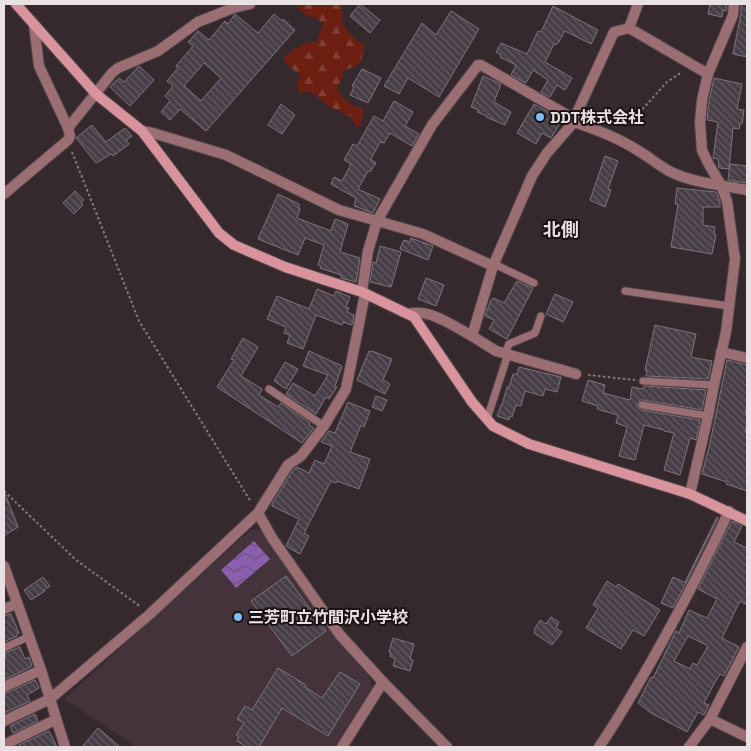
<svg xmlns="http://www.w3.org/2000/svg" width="751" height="751" viewBox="0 0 751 751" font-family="'Space Grotesk','Noto Sans JP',sans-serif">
<defs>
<pattern id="forest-firs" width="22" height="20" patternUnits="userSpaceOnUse" patternTransform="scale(1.25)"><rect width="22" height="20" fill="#6c1e11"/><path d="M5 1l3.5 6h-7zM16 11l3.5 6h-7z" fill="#813e34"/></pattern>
<pattern id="water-waves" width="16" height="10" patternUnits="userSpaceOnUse" patternTransform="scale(1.25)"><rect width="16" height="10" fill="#8b5fae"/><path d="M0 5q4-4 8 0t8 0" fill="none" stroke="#6c537e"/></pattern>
<pattern id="building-back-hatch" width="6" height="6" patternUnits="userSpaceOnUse" patternTransform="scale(1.25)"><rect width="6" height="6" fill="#473d46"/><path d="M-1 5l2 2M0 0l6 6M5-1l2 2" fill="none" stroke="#625961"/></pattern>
</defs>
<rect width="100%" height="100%" fill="#35292e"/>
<polygon fill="#45333c" points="252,529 261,530 300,589 342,646 370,678 372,688 335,747 137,747 64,699"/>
<path fill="url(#forest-firs)" d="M295,4H344L341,9L343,15L341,21C347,32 354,40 365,45L360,64L343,71L341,81L337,88C343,100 351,106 364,109L361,126H355L352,117C345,115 344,113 338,110C334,108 330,108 327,105C315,96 316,90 300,93L296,84L301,76L285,63L284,58C293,48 304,42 317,41L323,24C317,17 316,19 308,16C302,14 299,8 295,4Z"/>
<polygon fill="url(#water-waves)" points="254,541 270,559 236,588 221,570"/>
<g fill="url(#building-back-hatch)" stroke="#7f747e" fill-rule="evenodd">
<polygon points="360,4 380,20 370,33 350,16"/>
<polygon points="710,4 727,4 726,11 723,10 722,17 708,14"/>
<polygon points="741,4 747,4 747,57 733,54 741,13"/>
<polygon points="553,6 598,30 591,44 565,31 558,43 556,45 554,44 545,62 572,78 565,90 557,85 550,97 541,92 548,80 533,70 526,83 511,75 516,65 500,57 501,55 496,52 501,43 527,54 538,31 541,32"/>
<polygon points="451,11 479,29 439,97 408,78 399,94 384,86 422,23 436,35"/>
<path d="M235,14L258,33L274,14L282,21L283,19L295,30L206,131L180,109L170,120L161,112L170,101L165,96L173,86L167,81L178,68L176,66L193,46L188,42L198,31L209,40L225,21L228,24ZM204,63L221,78L201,101L184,86Z"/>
<polygon points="139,66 154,80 130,106 110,87 119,78 124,82"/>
<polygon points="362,69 381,78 368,103 350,95 354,87 352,86"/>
<polygon points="483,76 501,84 494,102 511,112 505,125 486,117 487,116 477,112 479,110 471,107"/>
<polygon points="714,78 742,84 737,109 744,110 742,124 740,124 739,129 733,128 729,169 719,168 718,159 713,158 718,122 707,120 709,101"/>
<polygon points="394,101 413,112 405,126 419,134 412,146 390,133 384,143 380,142 371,159 376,163 370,172 368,171 358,189 380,199 373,213 354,206 356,198 331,184 334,177 342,181 351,164 344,160 353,144 357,146 374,116 383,121"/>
<polygon points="281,104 295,115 282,134 268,125"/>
<polygon points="534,104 562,120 551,138 542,133 536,144 517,133"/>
<polygon points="92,125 106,142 125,128 132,136 126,140 129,144 113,156 111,154 96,163 76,138"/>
<polygon points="605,156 618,161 608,189 611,190 605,207 590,200"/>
<polygon points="730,164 747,166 747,183 728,180"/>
<polygon points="677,188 716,192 720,201 720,207 703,207 703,225 715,227 714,234 716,235 712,254 671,247 678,204 675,204"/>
<polygon points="75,191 84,200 81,203 83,205 74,214 63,203"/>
<polygon points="278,194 299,204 299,208 300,209 297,218 331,231 335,219 348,224 340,252 360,258 356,282 341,278 341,275 320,268 321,266 318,265 324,245 305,238 298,255 258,239"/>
<polygon points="411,238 433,246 428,260 400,249 404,240 410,242"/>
<polygon points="380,246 401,252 391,287 370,282 373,262 376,263"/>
<polygon points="426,278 444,285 436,306 418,299"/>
<polygon points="517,281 533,288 507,339 489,329 494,320 485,316 491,300 493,298 504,303"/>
<polygon points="317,289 334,296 336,291 350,297 346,307 349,308 347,312 354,315 352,325 343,322 342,325 316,315 303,349 287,343 290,335 284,333 286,327 267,319 277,296 309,309"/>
<polygon points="555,294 573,302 563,322 546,314"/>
<polygon points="655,325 696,334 691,357 712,361 708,379 646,376 647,371 645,370"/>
<polygon points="243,338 258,347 241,376 262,389 259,395 278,407 281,403 310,423 309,425 314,428 302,443 217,387 234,360 231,359"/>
<polygon points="309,351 342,366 335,386 337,387 329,399 326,397 316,414 286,394 293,383 315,396 328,375 303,366"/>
<polygon points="369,351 371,352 372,351 392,359 383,380 390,384 385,394 357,380"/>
<polygon points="727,360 747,365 747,405 745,414 747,415 747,424 745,432 747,433 747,491 726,484 727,482 702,474 710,443"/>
<polygon points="285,362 298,369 286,389 274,381"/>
<polygon points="519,367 561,377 557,392 545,389 543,396 525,391 521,406 516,405 512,417 510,416 509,420 497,416 501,405 502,405 507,387 509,387 513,374 517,374"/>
<polygon points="588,380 605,385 603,393 630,400 632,387 643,389 644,386 706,390 702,410 643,400 640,400 637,404 637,407 641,410 700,420 696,440 690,438 680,475 664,470 674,433 664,431 664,430 644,425 635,460 619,456 627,427 616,423 618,415 597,409 598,406 582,401"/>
<polygon points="376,396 387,400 382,411 372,407"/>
<polygon points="348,402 370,411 364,427 361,425 350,452 370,459 359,489 337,481 336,483 331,481 304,533 309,536 300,554 286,546 299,519 272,506 272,504 293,470 297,467 309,473 315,460 324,464 332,446 321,442 329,431 335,433"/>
<polygon points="4,491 18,527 4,536"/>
<polygon points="717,517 718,518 686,583 685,582"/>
<path d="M732,521L742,526L734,542L747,548V605L740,601L722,638L739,647L724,676L720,674L714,684L704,703L709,705L704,715L698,712L687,732L651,713L638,703L651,677L653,678L676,631L679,633L689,610L707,618L717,599L698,589ZM688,636L708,646L697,665L693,663L690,669L674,661Z"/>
<polygon points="286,576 326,631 292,656 251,601"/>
<polygon points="43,577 50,586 44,590 45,591 31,600 24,590"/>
<polygon points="673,577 686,583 673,608 661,603"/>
<polygon points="607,581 616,587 618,584 660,610 644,636 633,630 621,649 586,628 598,608 593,605"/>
<polygon points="11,614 19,633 17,634 17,636 4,642 4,616"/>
<polygon points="551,617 559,622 556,628 562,632 552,645 534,633 535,631 534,630 540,620 546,624"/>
<polygon points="393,638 414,644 410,659 413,660 410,671 393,666 395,659 390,656 391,653 389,652"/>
<polygon points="20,647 25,659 29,657 32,666 4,680 4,658 6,657 5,653"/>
<polygon points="278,668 306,685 305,687 322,698 340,672 360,684 328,736 282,708 259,747 247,747 237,741 239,737 236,735 244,723 237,719 245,706 252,710"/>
<polygon points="35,680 39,688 27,695 30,701 4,713 4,694"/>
<polygon points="35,714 38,721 13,733 10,726"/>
<polygon points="98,728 120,747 82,747"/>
<polygon points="49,731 57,747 20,747 19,745"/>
</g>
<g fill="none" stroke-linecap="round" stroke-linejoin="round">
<defs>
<g id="lane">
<polyline points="494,264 534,283"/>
<polyline points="625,291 729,306"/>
<polyline points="505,353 509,344 535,333 541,316"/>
<polyline points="643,381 714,385"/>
<polyline points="269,389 324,426"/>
<polyline points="642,405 708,416"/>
<polyline points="487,419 508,354"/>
<polyline points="4,648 28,637"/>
</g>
<g id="street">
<polyline points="629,28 638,4"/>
<path d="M574,122C596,130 617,137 637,150C648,156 658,165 669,171C692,183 722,185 747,190"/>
<polyline points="68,128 112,73 118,68 158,51 198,22 233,8 250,4"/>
<polyline points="142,131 153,133 226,155 339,210 423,234 493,266"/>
<polyline points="4,194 68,140 70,136 68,128 39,66 34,25"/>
<polyline points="362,292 368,251 377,221 432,125 478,65 481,65 574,119"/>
<path d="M408,314C430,308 453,326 472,336"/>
<polyline points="721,352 747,358"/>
<polyline points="576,374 496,351 472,336 493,266 532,176 547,153 574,122 574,119 614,32 629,28 708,74"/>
<polyline points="690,494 708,416 714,385 726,332 735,259 727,201 721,185 708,163 702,150 700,123 702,100 708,74 733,15 734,4"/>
<polyline points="258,513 272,538 340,635 383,682 447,747"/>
<polyline points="4,566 41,670 65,747"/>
<polyline points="4,609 16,604"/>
<polyline points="4,687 41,670"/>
<polyline points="710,719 747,737"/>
<polyline points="4,721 50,699 150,614 258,513 288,465 301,456 324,426 346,389 365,294"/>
<polyline points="4,745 55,720"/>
<polyline points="342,747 383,682"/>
<path d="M599,747C618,720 634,691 651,662C679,612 705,563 729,511"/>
<polyline points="689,747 710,719 747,647"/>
</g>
<polyline id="secondary" points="16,4 96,94 142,131 219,233 234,245 285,267 362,292 414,317 472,402 493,426 529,444 690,494 747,521"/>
</defs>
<use href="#lane" stroke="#52464b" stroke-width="9"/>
<use href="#street" stroke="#52464b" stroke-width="12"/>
<use href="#secondary" stroke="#52464b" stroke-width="12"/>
<g stroke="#857b7f" stroke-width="2" stroke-dasharray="2.5 2.5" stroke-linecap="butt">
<polyline points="639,113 667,82 682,72"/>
<polyline points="72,152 139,321 251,502"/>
<polyline points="588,375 635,380"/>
<polyline points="4,491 76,560 141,607"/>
</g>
<use href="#lane" stroke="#9b6e74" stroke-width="7"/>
<use href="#street" stroke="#9b6e74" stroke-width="10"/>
<use href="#secondary" stroke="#d9939c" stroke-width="10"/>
</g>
<g fill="#7bbef8" stroke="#191316" stroke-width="2">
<circle cx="540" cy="117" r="5"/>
<circle cx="238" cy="617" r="5"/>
</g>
<g text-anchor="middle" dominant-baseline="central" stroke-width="4" stroke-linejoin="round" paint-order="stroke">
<g font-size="16" font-weight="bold" fill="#e9e1e4" stroke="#191316" text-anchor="start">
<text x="550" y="117">DDT株式会社</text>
<text x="248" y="617">三芳町立竹間沢小学校</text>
</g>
<g font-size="18" font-weight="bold" fill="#e9e1e4" stroke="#191316">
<text x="561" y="229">北側</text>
</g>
</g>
<rect width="751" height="751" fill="none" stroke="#e9e1e4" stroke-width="10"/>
</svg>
